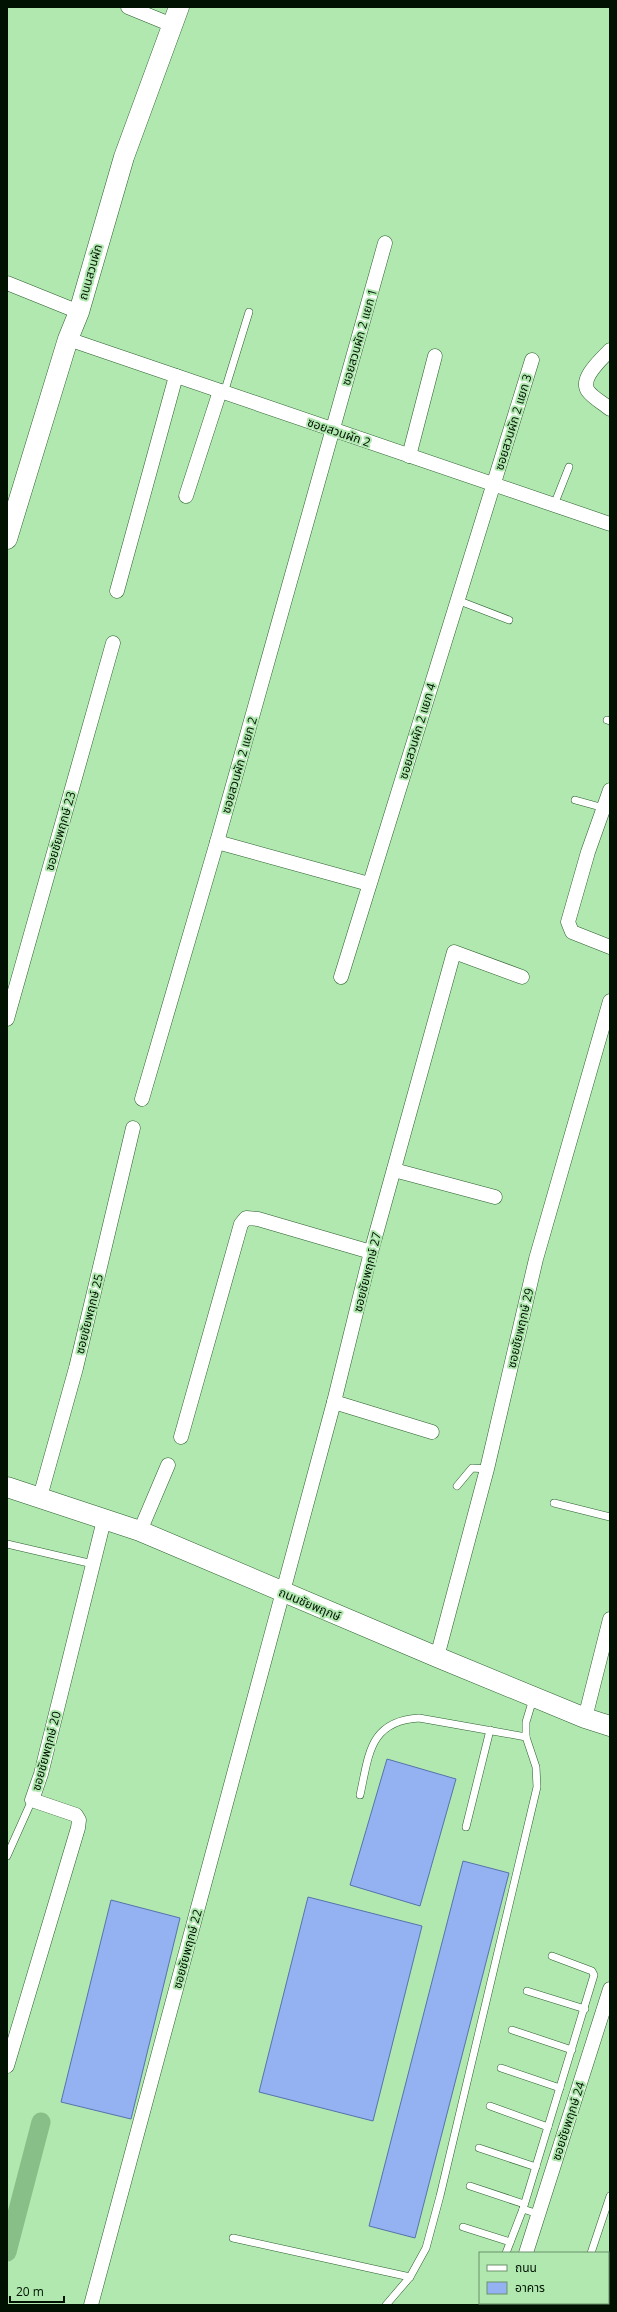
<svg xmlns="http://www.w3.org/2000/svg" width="617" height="2312" viewBox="0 0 617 2312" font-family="'Open Sans','Noto Sans Thai',sans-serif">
<rect width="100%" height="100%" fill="#b0e8af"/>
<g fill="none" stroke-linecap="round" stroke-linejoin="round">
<polyline stroke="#88be88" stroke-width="19" points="7,2252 41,2122"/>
</g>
<g fill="#94b2f1" stroke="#5772ac">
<polygon points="387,1759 456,1779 420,1906 350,1885"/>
<polygon points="463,1861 509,1873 415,2238 369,2226"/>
<polygon points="308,1897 422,1926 373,2121 259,2092"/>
<polygon points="111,1900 180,1918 131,2119 61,2102"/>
</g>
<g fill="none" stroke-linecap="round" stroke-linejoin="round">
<defs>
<g id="lane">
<polyline points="224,393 249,312"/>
<polyline points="554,505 569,467"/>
<polyline points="457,600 509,620"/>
<polyline points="607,720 610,721"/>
<polyline points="575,800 604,808"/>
<polyline points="457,1486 472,1468 487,1469"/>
<polyline points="554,1503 610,1517"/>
<polyline points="7,1544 93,1564"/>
<path d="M360,1795C369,1755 369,1721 419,1718L526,1737"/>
<polyline points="466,1827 490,1730"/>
<polyline points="7,1856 32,1800"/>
<polyline points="527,1991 585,2009"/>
<polyline points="512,2030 572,2050"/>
<polyline points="501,2068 560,2088"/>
<polyline points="490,2106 548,2127"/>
<polyline points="479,2148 536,2167"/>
<polyline points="470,2186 524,2204"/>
<polyline points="538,2214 523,2209 594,1975 592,1971 552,1956"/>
<polyline points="463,2227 510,2242"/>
<polyline points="233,2238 410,2277"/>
<polyline points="506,2253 523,2209"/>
<polyline points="591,2253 610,2196"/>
<polyline points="581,2303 584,2305"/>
<polyline points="386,2305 410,2277 426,2248 440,2196 537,1787 536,1767 526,1737 526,1722 533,1699"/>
</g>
<g id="street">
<polyline points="128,7 172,25"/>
<polyline points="7,283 79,312"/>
<polyline points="68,339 610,524"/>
<path d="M610,350C602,359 579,378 588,391C593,398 603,403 610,409"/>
<polyline points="409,456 435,356"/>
<polyline points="186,496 220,391"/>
<polyline points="117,591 176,376"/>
<polyline points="610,790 588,852 568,922 572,932 610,947"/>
<polyline points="217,842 369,884"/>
<polyline points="341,977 532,360"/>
<polyline points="7,1019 113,643"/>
<polyline points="142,1099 217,842 385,243"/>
<polyline points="394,1170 495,1197"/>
<polyline points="334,1402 432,1432"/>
<polyline points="181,1437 241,1224 246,1218 258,1219 371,1252"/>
<polyline points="40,1497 76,1368 133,1128"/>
<polyline points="140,1531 168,1465"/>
<polyline points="437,1657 487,1469 536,1259 610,1001"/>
<polyline points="585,1718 610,1619"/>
<polyline points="7,2066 78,1828 79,1820 76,1815 32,1800 41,1774 104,1520"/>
<polyline points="526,2253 610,1989"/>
<polyline points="91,2305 334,1402 371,1252 454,952 522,977"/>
<polyline points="510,2305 510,2303"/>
</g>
<g id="secondary">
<polyline points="7,539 68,339 79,312 124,157 179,7"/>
<polyline points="7,1487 140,1531 437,1657 585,1718 610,1726"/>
</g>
</defs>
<use href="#lane" stroke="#2a5e2c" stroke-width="8"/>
<use href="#street" stroke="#2a5e2c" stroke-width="15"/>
<use href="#secondary" stroke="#2a5e2c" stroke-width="21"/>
<use href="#lane" stroke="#fff" stroke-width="7"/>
<use href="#street" stroke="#fff" stroke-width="14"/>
<use href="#secondary" stroke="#fff" stroke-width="20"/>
</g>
<g text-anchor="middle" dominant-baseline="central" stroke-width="4" stroke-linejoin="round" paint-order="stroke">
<g font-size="12" fill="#011202" stroke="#b0e8af">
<text transform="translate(90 272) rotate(-74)">ถนนสวนผัก</text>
<text transform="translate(359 337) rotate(-74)">ซอยสวนผัก 2 แยก 1</text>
<text transform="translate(513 422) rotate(-73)">ซอยสวนผัก 2 แยก 3</text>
<text transform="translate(339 432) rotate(19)">ซอยสวนผัก 2</text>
<text transform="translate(417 731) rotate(-73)">ซอยสวนผัก 2 แยก 4</text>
<text transform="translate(239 765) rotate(-74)">ซอยสวนผัก 2 แยก 2</text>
<text transform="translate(60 831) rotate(-74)">ซอยชัยพฤกษ์ 23</text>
<text transform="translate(367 1272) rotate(-76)">ซอยชัยพฤกษ์ 27</text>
<text transform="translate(89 1314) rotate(-76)">ซอยชัยพฤกษ์ 25</text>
<text transform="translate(520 1328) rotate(-77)">ซอยชัยพฤกษ์ 29</text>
<text transform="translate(310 1604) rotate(23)">ถนนชัยพฤกษ์</text>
<text transform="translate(46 1751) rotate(-75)">ซอยชัยพฤกษ์ 20</text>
<text transform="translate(187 1949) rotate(-75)">ซอยชัยพฤกษ์ 22</text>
<text transform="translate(568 2121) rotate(-72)">ซอยชัยพฤกษ์ 24</text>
</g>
</g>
<rect width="617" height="2312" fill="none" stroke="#011202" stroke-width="16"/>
<rect x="479" y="2252" width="130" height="52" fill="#b0e8af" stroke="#6a926a"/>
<rect x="487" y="2265" width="20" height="6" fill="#ffffff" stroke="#6a926a"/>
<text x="515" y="2272" font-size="12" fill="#011202">ถนน</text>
<rect x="487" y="2282" width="20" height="12" fill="#94b2f1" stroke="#6a926a"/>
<text x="515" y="2292" font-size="12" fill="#011202">อาคาร</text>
<path d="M10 2296v6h54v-6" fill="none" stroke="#011202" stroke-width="2"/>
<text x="16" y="2296" font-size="12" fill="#011202" stroke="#b0e8af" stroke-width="3" paint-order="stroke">20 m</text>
</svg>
